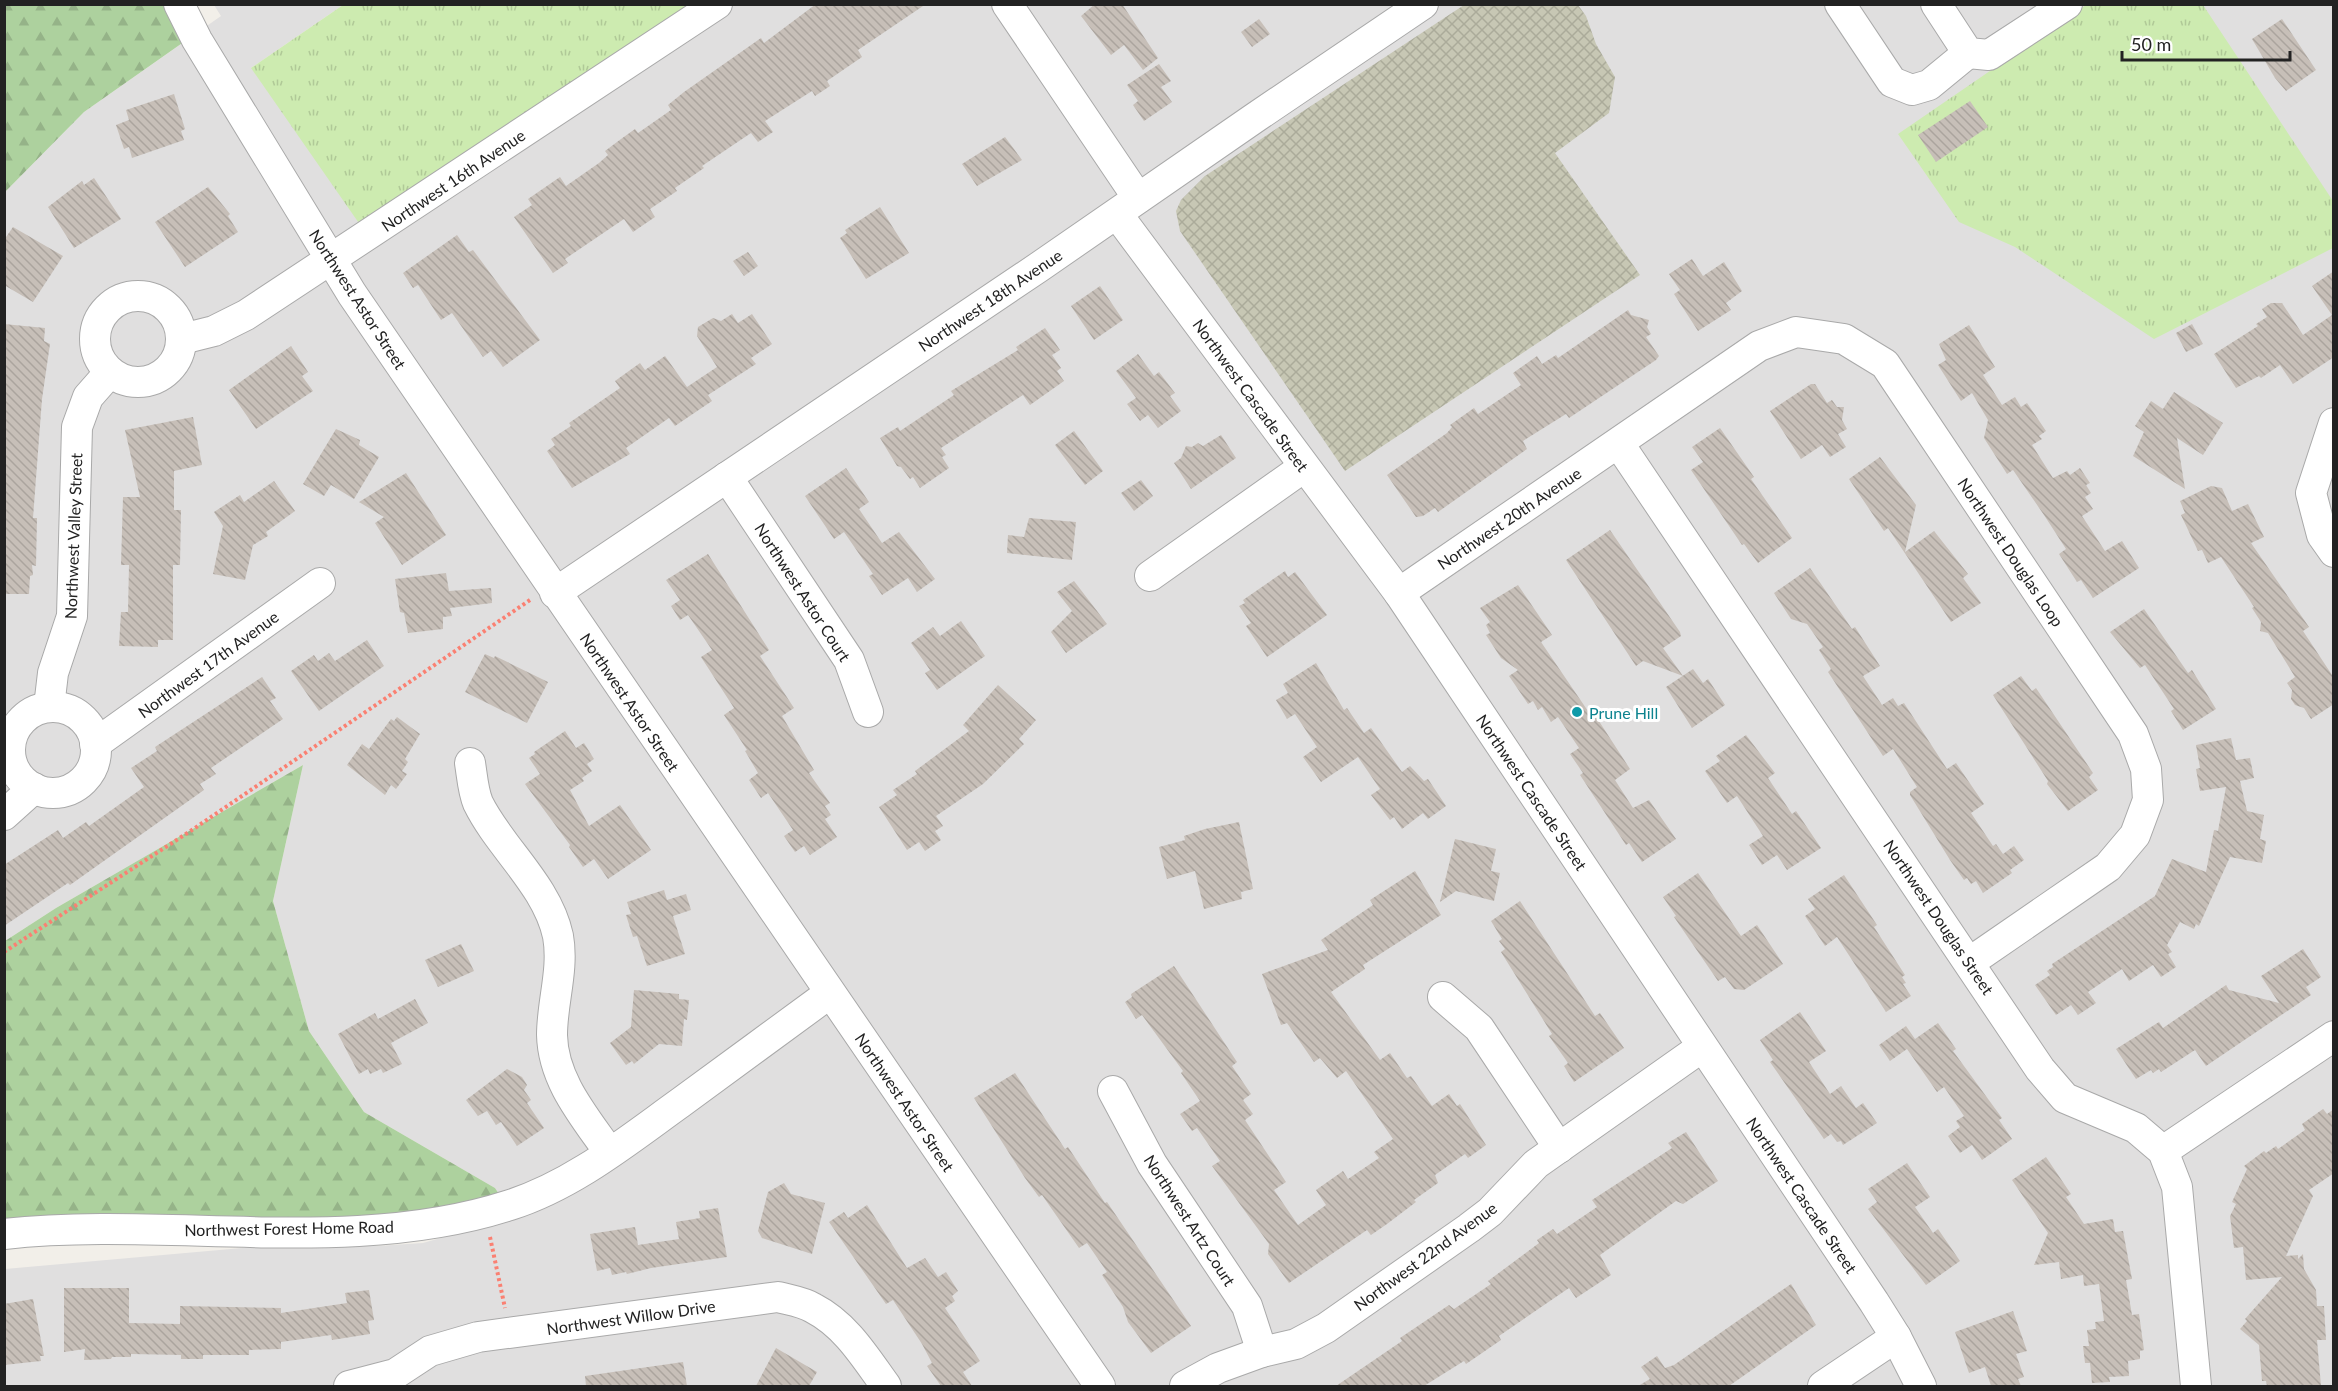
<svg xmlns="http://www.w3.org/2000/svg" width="2338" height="1391" viewBox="0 0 2338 1391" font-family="Lato,sans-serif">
<defs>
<pattern id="construction-cross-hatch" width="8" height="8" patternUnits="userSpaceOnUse" patternTransform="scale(1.5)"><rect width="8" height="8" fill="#c7c7b4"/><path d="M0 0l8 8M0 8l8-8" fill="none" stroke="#abab9a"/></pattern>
<pattern id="grass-tufts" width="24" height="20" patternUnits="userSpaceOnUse" patternTransform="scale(1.5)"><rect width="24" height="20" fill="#cdebb0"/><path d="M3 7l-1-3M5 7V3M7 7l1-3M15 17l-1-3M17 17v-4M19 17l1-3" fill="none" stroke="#b0c997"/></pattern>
<pattern id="forest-firs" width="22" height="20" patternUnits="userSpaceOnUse" patternTransform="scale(1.5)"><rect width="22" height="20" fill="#add19e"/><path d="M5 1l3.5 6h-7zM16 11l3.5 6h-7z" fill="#95b388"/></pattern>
<pattern id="building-back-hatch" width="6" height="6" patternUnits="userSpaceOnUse" patternTransform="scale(1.5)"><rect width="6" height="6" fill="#c7bfb8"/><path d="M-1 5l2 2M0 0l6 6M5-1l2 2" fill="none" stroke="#aba49e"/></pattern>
</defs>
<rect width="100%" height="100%" fill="#f2efe9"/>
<polygon fill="#e0dfdf" points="214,5 343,5 251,68 704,5 2333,5 2333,1386 5,1386 5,1269 308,1242 377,1246 423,1243 514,1217 495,1188 364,1112 309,1031 273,901 303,765 56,908 5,941 5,192 84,112 221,16"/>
<polygon fill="url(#construction-cross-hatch)" points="1464,5 1578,5 1586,16 1596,44 1615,77 1609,113 1555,153 1640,275 1345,471 1180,231 1176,211 1181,200 1205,176"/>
<g fill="url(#grass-tufts)">
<polygon points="343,5 704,5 363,229 251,68"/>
<polygon points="2086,5 2203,5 2333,201 2333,248 2154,339 2015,247 1959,222 1898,134"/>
</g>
<g fill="url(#forest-firs)">
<polygon points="5,5 166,5 188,39 84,112 5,192"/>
<polygon points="303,765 273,901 309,1031 364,1112 495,1188 501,1197 406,1219 5,1230 5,941 56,908"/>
</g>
<g fill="url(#building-back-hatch)">
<polygon points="816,4 926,4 858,50 862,57 827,81 830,86 815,96 812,91 765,121 773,132 758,142 751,133 702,166 704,168 675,188 677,191 650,209 655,217 633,232 624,219 565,259 568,263 553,273 514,217 532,205 528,199 560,177 566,186 599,163 608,155 605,151 621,139 635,129 638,133 671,110 668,105 684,92 761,38 764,43"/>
<polygon points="1095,4 1122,4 1158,58 1143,70 1124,45 1111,55 1081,16"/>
<polygon points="1259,19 1270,34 1252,47 1241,32"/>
<polygon points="2282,19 2316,70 2286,91 2275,78 2252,39"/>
<polygon points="1159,64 1171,81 1161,87 1172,102 1144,121 1133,105 1138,101 1127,85"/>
<polygon points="174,94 185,129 181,131 184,140 132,158 129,147 124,149 116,125 129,120 126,110"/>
<polygon points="1970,101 1988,127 1936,162 1918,135"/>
<polygon points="1005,137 1022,160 977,186 962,164"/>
<polygon points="94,178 121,219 74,248 48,207 82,181 84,185"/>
<polygon points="208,187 230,214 228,216 238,232 185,267 155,222"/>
<polygon points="880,207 909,253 866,279 840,238 847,233 845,230"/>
<polygon points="13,227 63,256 33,302 4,285 4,240"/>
<polygon points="457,235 469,252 473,250 540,340 503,367 491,351 483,357 452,313 441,320 418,285 413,288 403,273"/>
<polygon points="748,252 758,266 744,276 733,261"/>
<polygon points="1692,259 1703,276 1724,262 1742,291 1726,303 1731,310 1698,331 1674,294 1680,290 1669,274"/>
<polygon points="2334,271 2334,357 2293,384 2280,365 2261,378 2259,376 2236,388 2214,354 2258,326 2256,324 2267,317 2262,309 2271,303 2282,303 2303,335 2332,315 2312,286"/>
<polygon points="1100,286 1123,320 1094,340 1071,306"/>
<polygon points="1628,310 1631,315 1649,320 1647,327 1651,334 1646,337 1659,356 1656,360 1569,418 1566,414 1523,441 1527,449 1438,512 1435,508 1423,516 1416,517 1387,475 1447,433 1452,427 1450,425 1474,408 1478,414 1521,385 1513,373 1537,356 1542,364 1556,355 1558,358"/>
<polygon points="732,314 738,323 752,314 772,344 751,358 756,364 708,395 712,401 675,426 669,418 626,448 630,454 572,488 547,451 555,445 551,439 571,426 569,423 620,388 615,381 640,363 645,370 665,356 687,387 717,367 697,336 698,327 713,318 721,321"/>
<polygon points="4,324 45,328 44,341 50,344 42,399 33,518 37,518 36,566 32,565 33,575 30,576 29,594 4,594"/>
<polygon points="2192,324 2203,344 2186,352 2176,333"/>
<polygon points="1969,325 1995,367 1983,375 2002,405 2015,397 2021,407 2027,403 2046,431 2039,436 2042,439 2032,445 2053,478 2067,471 2070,475 2080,468 2090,483 2086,485 2091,493 2085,497 2093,509 2082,516 2105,551 2122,541 2139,568 2093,598 2081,580 2077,582 2059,554 2066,549 2044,515 2013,470 2007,474 1984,438 1988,420 1972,393 1961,401 1938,365 1946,360 1939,344"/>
<polygon points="1045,328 1060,350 1052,355 1061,368 1057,371 1064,381 1030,405 1023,395 941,448 946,455 942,457 949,468 920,488 913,477 910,479 901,467 897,466 880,438 898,427 900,431 954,395 951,391 1018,350 1016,347"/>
<polygon points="291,346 308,372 302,376 313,391 256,429 229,390"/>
<polygon points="1138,354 1154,376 1159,372 1175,393 1170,396 1181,411 1158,428 1148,415 1140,421 1127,404 1136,398 1116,371"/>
<polygon points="1811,384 1815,384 1827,403 1832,400 1837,407 1844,407 1842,420 1847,429 1838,434 1846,447 1830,457 1822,445 1801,459 1770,411"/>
<polygon points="2174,392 2223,423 2203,455 2177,438 2185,489 2133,456 2144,432 2135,426 2151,401 2163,409"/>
<polygon points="193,417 202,465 174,471 174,510 181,510 180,565 173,565 173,640 158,640 158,647 119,646 121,612 128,612 129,565 121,565 123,497 140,497 125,430"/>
<polygon points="1720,428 1754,477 1751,479 1792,538 1758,563 1744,544 1742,545 1691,470 1703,462 1692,447"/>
<polygon points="336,429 360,440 359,445 379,457 354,499 331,485 324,496 303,484"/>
<polygon points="1074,431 1103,471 1085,485 1055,445"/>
<polygon points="1221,435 1236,458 1191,489 1174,463 1181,458 1186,446 1192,447 1198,443 1203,446"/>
<polygon points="1880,457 1916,505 1905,552 1934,531 1968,574 1963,578 1981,603 1951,622 1888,528 1884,531 1849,479"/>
<polygon points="846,468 869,502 859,509 882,543 899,532 935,579 917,592 908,578 882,595 869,576 873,574 844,532 834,539 805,496"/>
<polygon points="406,473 446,535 402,565 375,523 384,517 359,502"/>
<polygon points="1141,480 1153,496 1134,511 1121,493"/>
<polygon points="274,481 295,511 266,532 268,536 253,545 245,580 213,574 223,526 214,512 240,495 244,502"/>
<polygon points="2211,486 2222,488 2232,511 2248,504 2264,537 2251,543 2309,627 2303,631 2334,678 2334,704 2311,719 2304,708 2295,705 2291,699 2292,690 2287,683 2295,677 2268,633 2260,631 2261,622 2252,608 2254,607 2221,557 2208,563 2202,550 2198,551 2181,515 2185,513 2180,501"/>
<polygon points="1029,518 1076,522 1072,560 1007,553 1008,535 1024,537"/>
<polygon points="1610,530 1680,632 1681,636 1663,648 1683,676 1643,661 1636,666 1566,560"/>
<polygon points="708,554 769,650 760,656 794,708 782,716 814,770 809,773 830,803 825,806 831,815 825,819 837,837 810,855 804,846 795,852 784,836 793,830 768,793 761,798 749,780 758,773 745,751 747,750 724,715 734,708 701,657 712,650 688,615 680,620 671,606 680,600 666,580"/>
<polygon points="1810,568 1852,629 1855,627 1880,666 1863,676 1882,705 1893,698 1898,706 1904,703 1947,769 1956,763 1984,804 1971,813 1993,846 1996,844 2003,854 2014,846 2024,860 2010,870 2012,873 1983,893 1976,881 1971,884 1967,878 1964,880 1950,860 1910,795 1910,792 1917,787 1893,749 1883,756 1828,672 1831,669 1819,650 1823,647 1807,624 1791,619 1774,593"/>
<polygon points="1285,571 1288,577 1295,572 1327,615 1267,657 1246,626 1251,623 1239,606 1245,603 1243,600"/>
<polygon points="446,573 449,591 491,588 492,603 450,608 452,616 443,617 443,629 408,633 404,613 400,612 395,579"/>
<polygon points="1074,581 1107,624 1066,653 1051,632 1072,611 1057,592"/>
<polygon points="1518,585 1552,635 1541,642 1592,717 1595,715 1630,769 1615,780 1633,808 1649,800 1676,839 1642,862 1629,843 1626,845 1580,775 1583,773 1570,754 1579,748 1558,717 1551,722 1542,707 1538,710 1533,701 1528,704 1509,676 1518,670 1501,658 1486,635 1490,633 1486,625 1490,622 1480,608"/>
<polygon points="2144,609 2188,673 2192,670 2216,709 2183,730 2171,711 2174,709 2145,665 2140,668 2110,632"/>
<polygon points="961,621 985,656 937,690 925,673 930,670 911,643 933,627 940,636"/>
<polygon points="367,640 384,666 319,711 291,671 314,655 318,661 329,653 335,661"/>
<polygon points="485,654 494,658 495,656 548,682 527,723 465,692"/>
<polygon points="1316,663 1344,710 1347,708 1364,733 1371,728 1402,772 1410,766 1424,781 1428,779 1446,806 1428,819 1423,813 1402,829 1394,817 1390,820 1371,795 1380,789 1358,757 1321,782 1303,757 1317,747 1295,714 1287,719 1276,700 1288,693 1283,684"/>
<polygon points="1693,669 1703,683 1708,679 1725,705 1692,728 1666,687"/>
<polygon points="2021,676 2032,691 2036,688 2093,773 2089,777 2098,790 2068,811 2047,784 2048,781 1993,695"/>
<polygon points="262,677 276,698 270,701 283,719 211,768 216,774 200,784 204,790 70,885 68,883 4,926 4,865 58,830 63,838 86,822 89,826 144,787 131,768 157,751 155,747"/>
<polygon points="998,685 1036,720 1019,739 1024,744 983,784 936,816 943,826 935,831 941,840 925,851 919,842 907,850 879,807 897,795 893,790 917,774 915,771 969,731 963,725"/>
<polygon points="397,717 420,734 405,759 408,762 402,771 407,774 396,789 391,785 385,795 347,765 362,744 369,749 391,719 394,721"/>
<polygon points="565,731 576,748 584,743 594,759 587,764 592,771 582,778 584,781 570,790 589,826 620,805 651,850 608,879 594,859 583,867 569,847 570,845 525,784 540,774 529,758 535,754 534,752"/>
<polygon points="1746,735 1775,773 1768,778 1792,814 1796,811 1821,848 1787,870 1777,855 1762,865 1749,845 1763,836 1737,796 1727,803 1705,771 1720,761 1716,756"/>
<polygon points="2231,738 2236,760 2250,758 2254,778 2240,781 2247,811 2264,815 2260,839 2266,841 2262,863 2230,857 2199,926 2196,924 2194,929 2180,922 2167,945 2172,952 2168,954 2176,967 2161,977 2153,965 2129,981 2122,969 2088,992 2096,1003 2078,1015 2071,1005 2056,1015 2035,985 2050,975 2047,971 2053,967 2052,964 2155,896 2172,859 2206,872 2214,830 2218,831 2226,787 2200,791 2196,769 2200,768 2196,745"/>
<polygon points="1239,822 1253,889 1241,892 1242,899 1204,909 1195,871 1167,879 1159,847 1185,840 1184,836 1205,829"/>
<polygon points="1455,839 1496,849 1491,871 1500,873 1494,901 1456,891 1440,902"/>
<polygon points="1415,871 1441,915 1363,965 1365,969 1331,992 1380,1060 1390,1053 1407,1078 1411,1076 1432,1106 1449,1094 1457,1106 1460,1104 1486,1145 1468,1158 1465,1154 1435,1175 1438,1183 1414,1200 1416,1202 1387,1224 1371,1235 1367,1230 1289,1283 1268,1254 1269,1244 1212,1166 1220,1161 1197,1128 1192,1131 1180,1114 1200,1101 1181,1073 1183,1071 1142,1015 1136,1019 1125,1002 1132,997 1131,994 1174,966 1237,1062 1232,1066 1251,1094 1243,1100 1253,1114 1245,1120 1286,1182 1274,1190 1298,1225 1326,1205 1316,1190 1343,1171 1348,1179 1379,1158 1374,1152 1393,1139 1346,1071 1337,1078 1320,1058 1314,1062 1287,1023 1281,1025 1262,974 1328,950 1321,940 1373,905 1370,900"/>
<polygon points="1698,873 1741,936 1757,925 1783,964 1744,990 1734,989 1725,977 1718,981 1674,917 1676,916 1663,897"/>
<polygon points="1844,875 1877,925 1874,927 1905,975 1902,977 1906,983 1903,984 1911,996 1886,1012 1837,937 1825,946 1805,916 1815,909 1808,899"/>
<polygon points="664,890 667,900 686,894 691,910 673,916 685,954 647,966 637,936 633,937 626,915 631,914 627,902"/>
<polygon points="1520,901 1595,1016 1600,1013 1624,1048 1574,1082 1564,1066 1568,1063 1549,1036 1552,1034 1501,952 1505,949 1499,941 1502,939 1491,921"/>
<polygon points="461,944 474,971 438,987 425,960"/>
<polygon points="2303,949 2321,977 2306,987 2311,995 2206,1066 2195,1050 2161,1072 2159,1069 2153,1073 2151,1070 2136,1079 2116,1049 2159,1022 2163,1028 2226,985 2229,990 2279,1003 2261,976"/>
<polygon points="634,990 679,994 679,999 689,1000 687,1020 684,1019 682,1046 659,1044 634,1064 632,1061 626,1065 610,1043 631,1027"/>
<polygon points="415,999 428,1023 391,1043 402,1064 383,1073 381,1069 370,1074 368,1069 359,1074 338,1034 375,1013 378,1019"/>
<polygon points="1800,1012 1826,1051 1809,1062 1830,1094 1841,1086 1856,1108 1863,1103 1877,1123 1843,1145 1841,1141 1837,1142 1831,1134 1824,1139 1770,1062 1773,1060 1760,1040"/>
<polygon points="1938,1023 1956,1049 1953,1051 2002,1118 1999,1120 2012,1139 1982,1160 1972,1145 1960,1153 1948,1136 1960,1127 1956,1121 1964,1116 1944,1087 1937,1092 1907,1049 1890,1061 1879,1045 1906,1026 1915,1039"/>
<polygon points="507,1069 522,1077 527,1085 524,1090 531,1100 527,1103 544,1128 517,1146 501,1122 496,1125 487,1111 478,1116 466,1100"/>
<polygon points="1015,1073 1065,1149 1068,1147 1105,1203 1107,1202 1191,1326 1151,1353 1128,1322 1123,1307 1102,1275 1107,1272 1087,1243 1079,1248 1042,1195 1039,1197 1025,1178 974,1098"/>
<polygon points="2323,1109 2327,1114 2334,1109 2334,1173 2309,1190 2313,1196 2286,1256 2298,1255 2298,1259 2303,1254 2304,1269 2316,1290 2317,1306 2324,1306 2326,1340 2317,1340 2321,1386 2267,1386 2266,1381 2262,1381 2259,1345 2240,1329 2247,1321 2245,1319 2282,1277 2246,1280 2243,1247 2234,1248 2230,1216 2236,1204 2232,1202 2247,1169 2244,1166 2264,1151 2266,1153 2276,1146 2278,1149 2305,1130 2302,1124"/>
<polygon points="1686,1132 1718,1181 1683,1204 1676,1201 1600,1255 1611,1275 1576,1298 1569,1288 1499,1336 1501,1340 1466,1364 1464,1361 1424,1386 1336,1386 1402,1341 1400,1338 1449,1305 1454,1309 1491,1284 1488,1281 1539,1243 1537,1240 1553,1229 1557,1234 1597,1207 1592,1200 1672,1148 1668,1143"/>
<polygon points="2046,1157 2071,1194 2066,1197 2084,1224 2113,1219 2115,1232 2123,1231 2132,1279 2126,1280 2132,1315 2139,1314 2144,1350 2140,1351 2140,1359 2128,1361 2129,1376 2109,1377 2110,1382 2092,1383 2090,1363 2085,1363 2083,1346 2089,1346 2087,1330 2096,1329 2095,1322 2104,1321 2099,1284 2084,1286 2083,1275 2061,1279 2059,1262 2034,1265 2048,1233 2012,1180"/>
<polygon points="1907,1163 1930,1197 1915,1207 1933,1233 1938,1229 1960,1261 1926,1285 1868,1209 1877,1202 1868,1189"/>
<polygon points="784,1183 791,1194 825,1203 812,1254 762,1238 758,1231 768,1192"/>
<polygon points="867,1205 907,1268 925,1258 938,1277 946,1272 958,1291 952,1296 955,1301 945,1308 980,1361 963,1372 972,1386 941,1386 927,1366 932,1363 922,1344 893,1300 886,1304 829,1222 844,1212 848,1218"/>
<polygon points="718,1208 727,1257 651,1268 627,1274 626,1272 612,1275 610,1268 597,1271 590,1234 635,1227 638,1245 679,1239 676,1222 700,1218 699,1211"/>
<polygon points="1791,1284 1816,1325 1729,1386 1638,1386 1650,1379 1641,1367 1657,1356 1665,1368 1674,1365"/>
<polygon points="64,1288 129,1288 129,1323 180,1324 180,1306 281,1308 281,1313 347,1303 345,1293 369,1290 374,1320 368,1321 370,1334 332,1340 331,1335 281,1342 281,1349 249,1350 249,1355 203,1355 203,1359 181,1359 181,1355 131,1354 131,1357 112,1357 111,1359 84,1360 85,1349 64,1352"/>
<polygon points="33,1299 44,1356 40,1356 41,1361 4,1365 4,1304"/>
<polygon points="2013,1311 2027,1351 2016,1354 2024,1377 2018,1379 2021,1386 1991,1386 1985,1367 1969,1373 1955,1332"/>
<polygon points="776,1348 817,1372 809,1386 756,1386"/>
<polygon points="683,1362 687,1386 586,1386 585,1376"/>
</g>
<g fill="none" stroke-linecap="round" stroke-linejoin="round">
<defs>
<g id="minor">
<polyline points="179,4 197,40 352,294 1100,1386"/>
<polyline points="1007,4 1138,198"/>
<polyline points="1840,4 1892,82 1912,90 1929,85 1968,53"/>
<polyline points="1936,4 1968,53 1989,55 2067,4"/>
<polyline points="1117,214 1399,593 1874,1302 1896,1337 1921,1386"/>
<circle cx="138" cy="339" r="43"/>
<polyline points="182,339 214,331 246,315 717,4"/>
<polyline points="2334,423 2311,493 2322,535 2334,552"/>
<polyline points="1619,444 2040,1069 2065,1098 2136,1128 2163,1151 2177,1187 2196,1386"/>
<polyline points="727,477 849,660 868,712"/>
<polyline points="1150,576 1304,467"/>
<polyline points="555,593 1039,267 1256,117 1423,4"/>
<polyline points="1399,593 1759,346 1796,332 1844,339 1885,364 2133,734 2146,769 2148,800 2135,835 2108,867 1970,962"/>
<polyline points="49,707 53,673 72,616 77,427 88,397 110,372"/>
<circle cx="53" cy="750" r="43"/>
<polyline points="95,744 320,583"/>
<path d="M470,763C472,775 473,791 478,803C500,848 547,885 558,936C564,969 552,1002 552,1035C553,1081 585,1117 609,1152"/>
<polyline points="4,815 34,788"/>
<polyline points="1443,997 1479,1028 1559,1148"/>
<polyline points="1113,1091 1152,1164 1247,1306 1262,1352"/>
<polyline points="2163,1151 2334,1036"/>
<path d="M4,1234C168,1216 351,1257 510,1205C573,1185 627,1141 680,1103C730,1066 780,1030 830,993"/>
<path d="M349,1386L395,1374L430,1351L478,1337L778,1297C789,1300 803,1302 813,1308C846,1325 865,1357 886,1386"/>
<polyline points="1185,1386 1218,1368 1262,1352 1296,1344 1326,1328 1469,1228 1490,1212 1536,1164 1702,1047"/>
<polyline points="1823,1386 1896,1337"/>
</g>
</defs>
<use href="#minor" stroke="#a9a9a9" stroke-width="32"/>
<g stroke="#fa8072" stroke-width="4" stroke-dasharray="3 3" stroke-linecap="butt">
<polyline points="4,952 192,830 530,600"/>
<polyline points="490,1237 505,1308"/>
</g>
<use href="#minor" stroke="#fff" stroke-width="30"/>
</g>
<circle fill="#0f9aa8" stroke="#fff" stroke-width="2" cx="1577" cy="712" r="6"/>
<g text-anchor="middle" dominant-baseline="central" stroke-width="6" stroke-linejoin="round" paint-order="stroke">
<g font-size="16" fill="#222" stroke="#fff">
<text transform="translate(453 180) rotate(-34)">Northwest 16th Avenue</text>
<text transform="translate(358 299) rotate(57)">Northwest Astor Street</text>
<text transform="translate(990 300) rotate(-34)">Northwest 18th Avenue</text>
<text transform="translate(1251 395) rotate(54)">Northwest Cascade Street</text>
<text transform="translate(1509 518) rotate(-34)">Northwest 20th Avenue</text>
<text transform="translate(73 536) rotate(-88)">Northwest Valley Street</text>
<text transform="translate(2011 552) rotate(56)">Northwest Douglas Loop</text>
<text transform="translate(803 592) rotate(57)">Northwest Astor Court</text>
<text transform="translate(208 664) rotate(-36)">Northwest 17th Avenue</text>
<text transform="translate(630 702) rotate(56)">Northwest Astor Street</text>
<text transform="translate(1532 792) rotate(56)">Northwest Cascade Street</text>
<text transform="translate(1939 917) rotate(56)">Northwest Douglas Street</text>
<text transform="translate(905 1102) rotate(56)">Northwest Astor Street</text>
<text transform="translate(1802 1195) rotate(56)">Northwest Cascade Street</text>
<text transform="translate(1190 1220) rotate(57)">Northwest Artz Court</text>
<text transform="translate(289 1228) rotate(-1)">Northwest Forest Home Road</text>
<text transform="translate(1425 1256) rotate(-36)">Northwest 22nd Avenue</text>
<text transform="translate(631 1317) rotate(-8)">Northwest Willow Drive</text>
</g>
<g font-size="16" fill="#0d838f" stroke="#fff" text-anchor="start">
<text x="1589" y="712">Prune Hill</text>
</g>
</g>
<rect width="2338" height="1391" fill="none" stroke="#222222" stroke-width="12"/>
<path d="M2122 51v9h168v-9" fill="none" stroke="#222222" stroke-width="3"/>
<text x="2131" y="51" font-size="18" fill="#222222" stroke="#ffffff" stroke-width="4.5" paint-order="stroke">50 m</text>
</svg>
